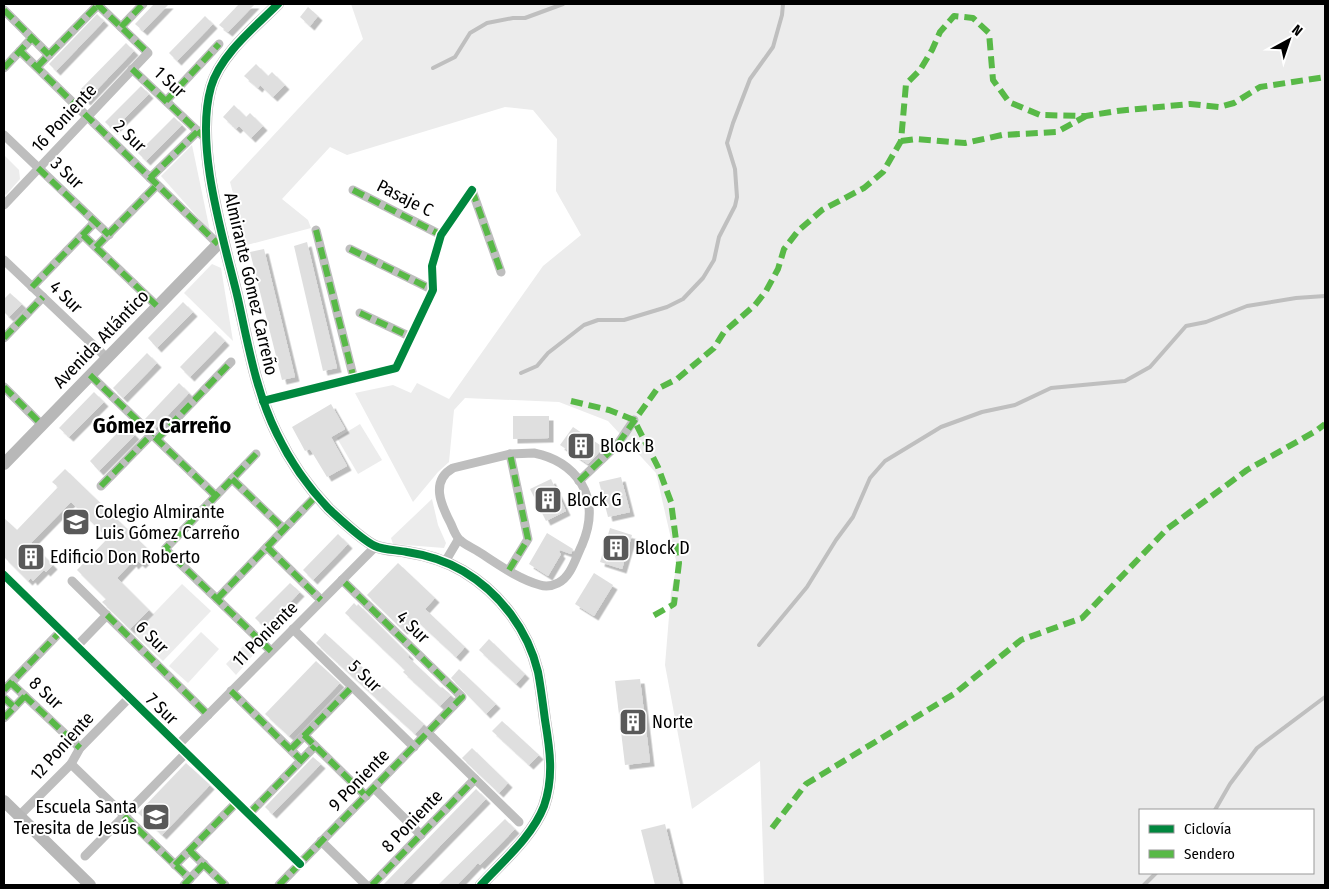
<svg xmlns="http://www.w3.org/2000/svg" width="1329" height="889" viewBox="0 0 1329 889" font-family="'Fira Sans Condensed',sans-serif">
<defs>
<filter id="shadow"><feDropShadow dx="4.5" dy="4.5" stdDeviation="0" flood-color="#0004"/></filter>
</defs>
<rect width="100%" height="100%" fill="#fff"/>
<g fill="#ececec" fill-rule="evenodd">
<path d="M351,4H1325V885H764L760,761L692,809L665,665L671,592L677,565L656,473L608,421L559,402L465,398L454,410L449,462L438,472L413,502L355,393L393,385L411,393L417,383L449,399L543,266L581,235L556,191L557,139L533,110L505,107L347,155L330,147L282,199L308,220L311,228L247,245L230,182L363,39ZM1140,810H1313V873H1140Z"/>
<polygon points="192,145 210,231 161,176"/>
<polygon points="4,155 19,170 20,179 6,195 4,193"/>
<polygon points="212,264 221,268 233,341 184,293"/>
<polygon points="360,424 382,460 358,474 337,438"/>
<polygon points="432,499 438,525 446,543 444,548 393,544 391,538"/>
<polygon points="182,584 211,611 163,661 134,634"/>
<polygon points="201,632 219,649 188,683 169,666"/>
<polygon points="245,644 254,654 236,675 226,664"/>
</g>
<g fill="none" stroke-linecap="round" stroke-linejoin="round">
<g stroke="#bfbfbf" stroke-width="4">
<polyline points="433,68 455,57 470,33 487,23 513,18 525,18 563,4"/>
<polyline points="521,373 537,366 548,353 584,325 598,320 624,320 667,307 683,299 703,278 714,260 719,237 735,206 737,197 735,169 727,143 733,123 750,79 773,47 782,15 783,4"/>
<polyline points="759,645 807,587 836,540 853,517 870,478 885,461 941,427 982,412 1015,405 1051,388 1125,381 1150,367 1186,326 1206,322 1247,306 1296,298 1325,296"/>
<polyline points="1215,810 1230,784 1257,748 1325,697"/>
<polyline points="1144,885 1156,873"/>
</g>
</g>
<g fill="#dfdfdf" filter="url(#shadow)">
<polygon points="154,4 169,4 143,31 135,24"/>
<polygon points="239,4 255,4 228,32 219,25"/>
<polygon points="308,7 318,16 310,26 300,17"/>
<polygon points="97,14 104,21 56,71 49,64"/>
<polygon points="205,16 213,24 177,61 169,53"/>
<polygon points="126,43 134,51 86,101 78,92"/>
<polygon points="256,64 268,76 272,72 285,85 273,97 260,85 258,88 244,76"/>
<polygon points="141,86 149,94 113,130 105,122"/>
<polygon points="234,105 246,117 250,113 263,126 251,138 239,126 236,129 223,117"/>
<polygon points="174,117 182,125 146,161 138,153"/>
<polygon points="307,242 337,368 323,371 294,246"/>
<polygon points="264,249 295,377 282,380 250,252"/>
<polygon points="10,293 22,304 9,317 4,312 4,299"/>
<polygon points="183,302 193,312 157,348 148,338"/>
<polygon points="215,331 225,341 190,377 180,367"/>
<polygon points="147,353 157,363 123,398 113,388"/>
<polygon points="179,383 189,393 155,429 145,419"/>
<polygon points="94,392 104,402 69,437 59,428"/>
<polygon points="331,404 345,429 331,437 347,466 327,477 310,449 305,451 292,427"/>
<polygon points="513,416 549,416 549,438 513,439"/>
<polygon points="125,425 135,435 99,471 90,461"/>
<polygon points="573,427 603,447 596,456 588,464 560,445"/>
<polygon points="65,469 152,553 141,564 138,561 134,565 132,562 117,578 149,610 130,629 102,602 106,599 77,570 108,538 71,502 31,543 53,565 46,572 44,570 33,581 31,578 28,581 4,557 4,518 17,530 58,487 52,482"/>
<polygon points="621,477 630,512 608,517 599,482"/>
<polygon points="551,479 566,511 546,521 530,489"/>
<polygon points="610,528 632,535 622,569 600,562"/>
<polygon points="547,533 573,549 571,554 560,550 559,552 561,554 548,576 529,564"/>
<polygon points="338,534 348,544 313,580 303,570"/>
<polygon points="398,563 435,598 425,609 465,647 456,657 414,618 403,630 367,595"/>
<polygon points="594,573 613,585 594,616 575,604"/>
<polygon points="290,583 300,592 265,628 255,618"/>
<polygon points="354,603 357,606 358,604 409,655 408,657 441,688 442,687 451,695 440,706 403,672 405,670 345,613"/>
<polygon points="325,633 424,724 415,734 316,643"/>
<polygon points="489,639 525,674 516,684 479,650"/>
<polygon points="316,661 340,683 289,736 265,714"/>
<polygon points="459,669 496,704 486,714 451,678"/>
<polygon points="640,679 650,762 625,765 615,681"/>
<polygon points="502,721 539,755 529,765 492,731"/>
<polygon points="472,748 508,783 499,793 462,758"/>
<polygon points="313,757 321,764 272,814 265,807"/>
<polygon points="186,763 210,785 162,835 138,813"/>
<polygon points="476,789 486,799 402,885 383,885"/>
<polygon points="505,819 515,829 480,865 478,863 457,885 438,885"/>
<polygon points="665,824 680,885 655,885 641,830"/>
</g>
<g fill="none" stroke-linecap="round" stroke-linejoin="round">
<g stroke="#bebebe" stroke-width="9">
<polyline points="4,10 49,55"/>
<polyline points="121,27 143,4"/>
<polyline points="20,51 218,244"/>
<polyline points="37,67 98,5"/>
<polyline points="4,68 32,38"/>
<polyline points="132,69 206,139"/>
<polyline points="166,101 219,44"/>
<polyline points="4,135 109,235"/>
<polyline points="150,178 198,131"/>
<polyline points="353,190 441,235"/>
<polyline points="472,190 501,272"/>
<polyline points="4,205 148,53 97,4"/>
<polyline points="316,230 354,379"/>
<polyline points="83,235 157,306"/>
<polyline points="96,247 157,185"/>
<polyline points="350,249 433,290"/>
<polyline points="4,260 107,358"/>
<polyline points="32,287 95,222"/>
<polyline points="360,313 411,337"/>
<polyline points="4,338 43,297"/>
<polyline points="90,375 216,496"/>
<polyline points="4,387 42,425"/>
<polyline points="263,401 396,368 433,290 432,266 441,235 472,190"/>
<polyline points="157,439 231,362"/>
<path d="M534,453C554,457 570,466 581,483C593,503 591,524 582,545C576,557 571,577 558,583C552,586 546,587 540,585C518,579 498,564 479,552C473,548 465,545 460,540C456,537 453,529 451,524C441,505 430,481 453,468L510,454Z"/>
<polyline points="256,454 165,549 271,651"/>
<polyline points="232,479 284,529"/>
<polyline points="579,481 617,445 634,420"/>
<polyline points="101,486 152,434"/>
<polyline points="267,547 321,600"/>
<polyline points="445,562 458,540"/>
<polyline points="509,570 528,539 510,454"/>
<polyline points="4,575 300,864"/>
<polyline points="72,581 208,715"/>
<polyline points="217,599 317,495"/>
<polyline points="293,629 414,747"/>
<polyline points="77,646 107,615"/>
<polyline points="11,683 80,748"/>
<polyline points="4,690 61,631"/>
<polyline points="231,691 301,760"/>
<polyline points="4,698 14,707"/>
<polyline points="4,718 25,696"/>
<polyline points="428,733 519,822"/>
<polyline points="304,735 366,796"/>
<polyline points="178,745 376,546"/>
<polyline points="291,749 352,687"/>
<polyline points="71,764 190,879"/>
<polyline points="374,788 421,835"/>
<polyline points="249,814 315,746"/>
<polyline points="19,816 71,764 80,748 129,698"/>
<polyline points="321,841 366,885"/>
<polyline points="190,851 225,885"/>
<polyline points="85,856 186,753"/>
<polyline points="175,865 237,802"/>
<polyline points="184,885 204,864"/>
<polyline points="279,885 462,697 342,580"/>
<polyline points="372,885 475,779"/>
</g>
<g stroke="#b8b8b8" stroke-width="12">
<path d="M278,4C255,27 220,55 211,87C194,147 224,240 238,299C248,344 256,392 277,434C290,461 308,487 329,509C340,519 362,540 375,546C384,550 397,550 407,552C427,555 446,561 463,571C500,593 528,630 538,672C541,688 543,705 545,720C550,750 554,777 544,806C532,837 503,861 481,885"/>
<polyline points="4,464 223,239"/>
<polyline points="4,801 90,885"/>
</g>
<g stroke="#58b947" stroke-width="6" stroke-dasharray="12 6" stroke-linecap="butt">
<polyline points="97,4 148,53"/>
<polyline points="4,10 49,55"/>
<polyline points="121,27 143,4"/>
<polyline points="20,51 218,244"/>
<polyline points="37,67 98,5"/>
<polyline points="4,68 32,38"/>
<polyline points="132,69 206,139"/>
<polyline points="166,101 219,44"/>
<polyline points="901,141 916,139 965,143 1002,135 1057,132 1086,116"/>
<polyline points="38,168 109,235"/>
<polyline points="150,178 198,131"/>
<polyline points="353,190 441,235"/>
<polyline points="472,190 501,272"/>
<polyline points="316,230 354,379"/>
<polyline points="83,235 157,306"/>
<polyline points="96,247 157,185"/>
<polyline points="350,249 433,290"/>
<polyline points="32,287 95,222"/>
<polyline points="360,313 411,337"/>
<polyline points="4,338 43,297"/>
<polyline points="90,375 216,496"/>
<polyline points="4,387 42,425"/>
<polyline points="571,401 609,410 634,420 658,467 671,502 679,563 674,604 653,616"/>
<polyline points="157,439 231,362"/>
<polyline points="256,454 165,549 271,651"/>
<polyline points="232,479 284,529"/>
<polyline points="579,481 617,445 657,389 677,379 714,348 724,332 755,305 766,291 778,269 784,249 798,231 822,210 864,188 883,172 901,141 906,84 920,70 932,50 940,32 954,16 973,18 989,33 993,80 1009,102 1040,115 1086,116 1117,111 1190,104 1219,107 1234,103 1260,87 1325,77"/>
<polyline points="101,486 152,434"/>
<polyline points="267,547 321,600"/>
<polyline points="509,570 528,539 510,454"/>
<polyline points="217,599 317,495"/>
<polyline points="107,615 208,715"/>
<polyline points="11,683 80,748"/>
<polyline points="4,690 61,631"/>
<polyline points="231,691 301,760"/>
<polyline points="4,698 14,707"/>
<polyline points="4,718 25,696"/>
<polyline points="304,735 366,796"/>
<polyline points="291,749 352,687"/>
<polyline points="249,814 315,746"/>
<polyline points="124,816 190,879"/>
<polyline points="772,828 806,784 954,694 1021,640 1082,618 1167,529 1247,470 1316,431 1325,424"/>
<polyline points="190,851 225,885"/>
<polyline points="175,865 237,802"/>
<polyline points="184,885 204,864"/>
<polyline points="279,885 462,697 342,580"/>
<polyline points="372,885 475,779"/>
</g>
<defs>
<g id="cycleway">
<path d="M278,4C255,27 220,55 211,87C194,147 224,240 238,299C248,344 256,392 277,434C290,461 308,487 329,509C340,519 362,540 375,546C384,550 397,550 407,552C427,555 446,561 463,571C500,593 528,630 538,672C541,688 543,705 545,720C550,750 554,777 544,806C532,837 503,861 481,885"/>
<polyline points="263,401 396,368 433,290 432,266 441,235 472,190"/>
<polyline points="4,575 300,864"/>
</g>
</defs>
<use href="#cycleway" stroke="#fff" stroke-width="11"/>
<use href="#cycleway" stroke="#00873e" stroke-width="8"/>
</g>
<defs>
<symbol id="building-square" viewBox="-11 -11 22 22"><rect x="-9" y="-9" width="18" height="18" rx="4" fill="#595959" stroke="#fff"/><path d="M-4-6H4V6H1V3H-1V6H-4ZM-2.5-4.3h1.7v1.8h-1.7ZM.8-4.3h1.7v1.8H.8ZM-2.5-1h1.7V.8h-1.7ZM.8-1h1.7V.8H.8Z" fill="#fff"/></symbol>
<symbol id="school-square" viewBox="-11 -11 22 22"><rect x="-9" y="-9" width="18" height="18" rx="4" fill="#595959" stroke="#fff"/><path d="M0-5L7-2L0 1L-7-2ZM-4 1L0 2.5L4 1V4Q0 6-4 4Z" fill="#fff"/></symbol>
</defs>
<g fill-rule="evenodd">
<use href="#building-square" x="565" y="430" width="32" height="32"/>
<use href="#building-square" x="532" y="484" width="32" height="32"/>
<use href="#school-square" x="60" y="506" width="32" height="32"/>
<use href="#building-square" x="600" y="532" width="32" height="32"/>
<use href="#building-square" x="15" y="541" width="32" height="32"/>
<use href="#building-square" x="617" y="706" width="32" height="32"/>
<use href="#school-square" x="140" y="801" width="32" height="32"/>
</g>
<g text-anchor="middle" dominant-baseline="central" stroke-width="4" stroke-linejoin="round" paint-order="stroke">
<g font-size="18" fill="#000" stroke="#fff">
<text transform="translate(170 82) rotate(43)">1 Sur</text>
<text transform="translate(64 118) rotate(-47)">16 Poniente</text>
<text transform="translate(130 136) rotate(44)">2 Sur</text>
<text transform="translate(67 173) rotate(43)">3 Sur</text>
<text transform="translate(405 198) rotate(27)">Pasaje C</text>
<text transform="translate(251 284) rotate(77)">Almirante Gómez Carreño</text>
<text transform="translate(66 297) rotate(44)">4 Sur</text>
<text transform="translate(101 339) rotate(-46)">Avenida Atlántico</text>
<text transform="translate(413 627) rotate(44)">4 Sur</text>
<text transform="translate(265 634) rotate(-45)">11 Poniente</text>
<text transform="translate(152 637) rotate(45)">6 Sur</text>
<text transform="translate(365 676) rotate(44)">5 Sur</text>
<text transform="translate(46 693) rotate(43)">8 Sur</text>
<text transform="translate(162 709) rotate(44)">7 Sur</text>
<text transform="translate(62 746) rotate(-48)">12 Poniente</text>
<text transform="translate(359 780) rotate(-46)">9 Poniente</text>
<text transform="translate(412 821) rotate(-46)">8 Poniente</text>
</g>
<g font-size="18" fill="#000" stroke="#fff" text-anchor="start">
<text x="600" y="446">Block B</text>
<text x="567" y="500">Block G</text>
<text x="95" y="512">Colegio Almirante<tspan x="95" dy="21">Luis Gómez Carreño</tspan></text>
<text x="635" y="548">Block D</text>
<text x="50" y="557">Edificio Don Roberto</text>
<text x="652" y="722">Norte</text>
<text x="137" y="807" text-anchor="end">Escuela Santa<tspan x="137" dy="21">Teresita de Jesús</tspan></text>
</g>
<g font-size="22" font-weight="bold" fill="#000" stroke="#fff">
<text x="162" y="425">Gómez Carreño</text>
</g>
</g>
<rect width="1329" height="889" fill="none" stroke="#000000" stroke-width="10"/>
<rect x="1139" y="809" width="175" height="65" fill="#ffffff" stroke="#999999"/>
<rect x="1149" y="825" width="25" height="8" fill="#00873e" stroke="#999999"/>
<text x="1184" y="834" font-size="15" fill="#000000">Ciclovía</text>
<rect x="1149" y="850" width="25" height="8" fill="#58b947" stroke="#999999"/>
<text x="1184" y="859" font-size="15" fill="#000000">Sendero</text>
<g transform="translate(1289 40) rotate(40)" stroke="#ffffff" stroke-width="4" paint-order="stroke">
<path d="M0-4L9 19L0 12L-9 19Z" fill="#000000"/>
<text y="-8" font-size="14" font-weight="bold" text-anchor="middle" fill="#000000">N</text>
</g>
</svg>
